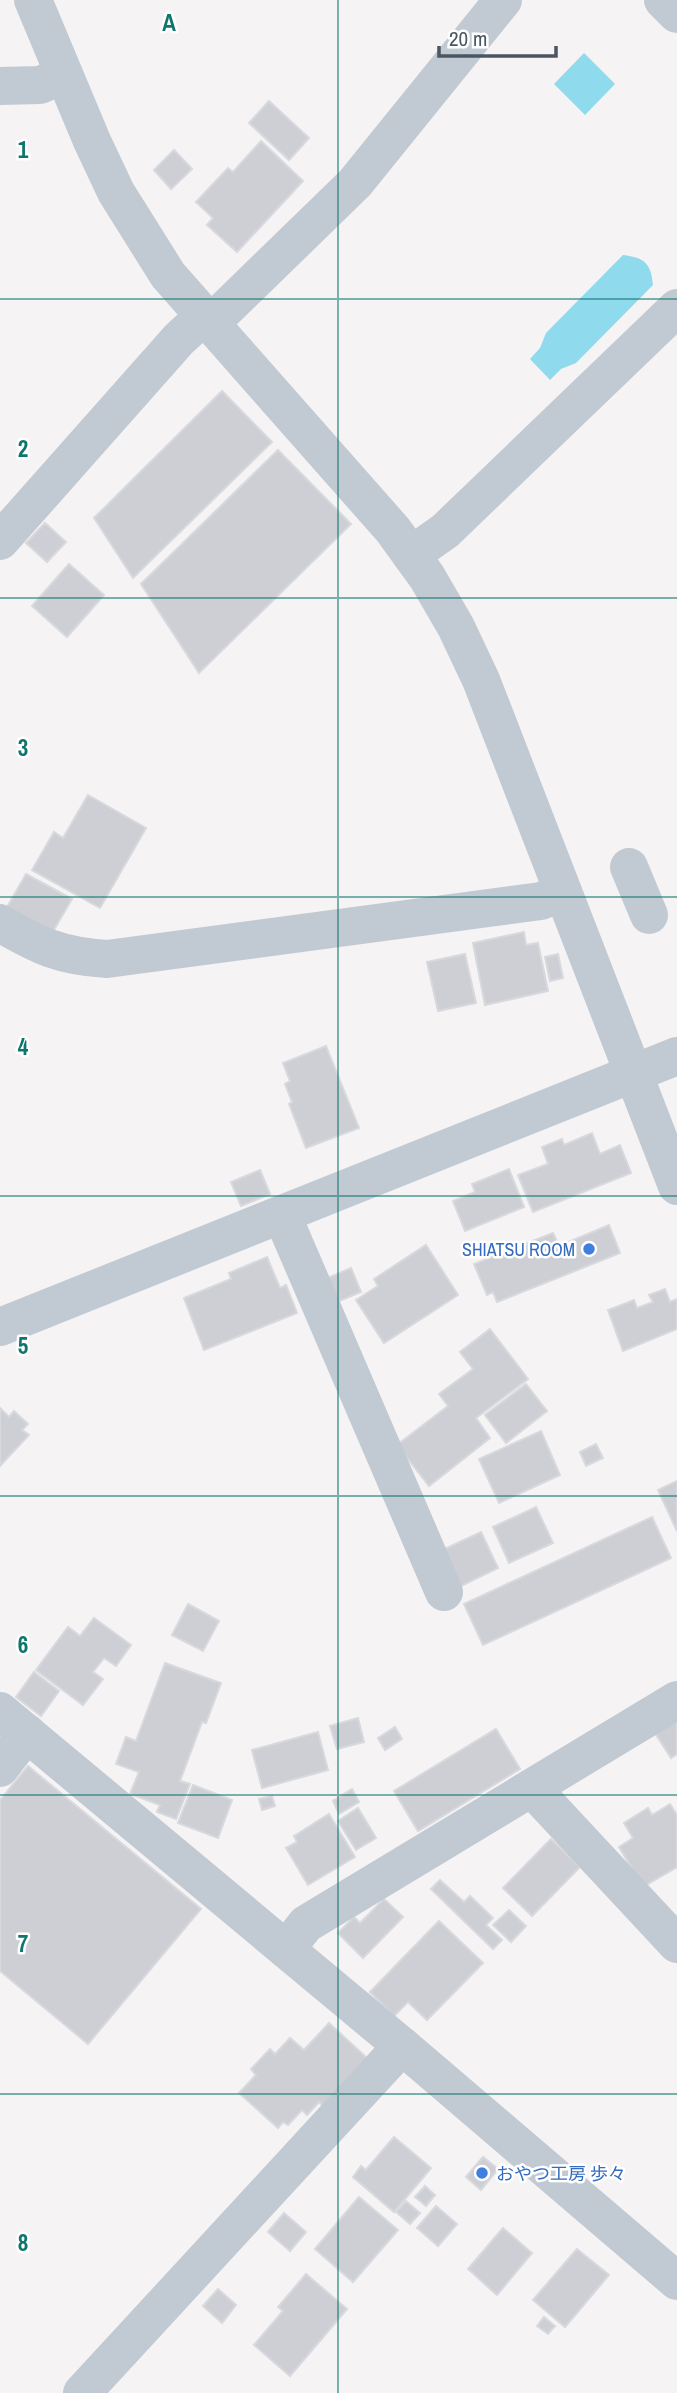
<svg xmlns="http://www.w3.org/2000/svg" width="677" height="2393" viewBox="0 0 677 2393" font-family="'Archivo Narrow','Noto Sans JP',sans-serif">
<rect width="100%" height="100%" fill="#f5f3f3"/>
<g fill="#90daee">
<polygon points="584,53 615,84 585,115 554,84"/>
<path d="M623,255C645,258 651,263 653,285L576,363L561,369L550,380L530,359L540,348L546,333Z"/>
</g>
<g fill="#cdcfd5" stroke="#d7d9de" stroke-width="2">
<polygon points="269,101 309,138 289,160 249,123"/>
<polygon points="261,141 303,181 237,252 207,225 213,218 196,202 228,168 233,172"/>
<polygon points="174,150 192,169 171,189 154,170"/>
<polygon points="222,391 272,442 133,578 94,518"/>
<polygon points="278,450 351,524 199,673 141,584"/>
<polygon points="45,523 66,542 47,562 26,543"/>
<polygon points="69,564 104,595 67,637 32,606"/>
<polygon points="88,795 146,828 100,908 32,870 54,832 63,838"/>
<polygon points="26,874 72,899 51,935 6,909"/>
<polygon points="524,932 526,945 538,943 548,991 485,1005 473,943"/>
<polygon points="465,954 476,1003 438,1011 427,962"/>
<polygon points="558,954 563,978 550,981 545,957"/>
<polygon points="326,1046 359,1128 306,1148 289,1104 292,1102 285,1084 290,1081 283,1063"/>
<polygon points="592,1133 600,1154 620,1145 631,1173 533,1212 518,1175 548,1164 542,1147 562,1139 564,1145"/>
<polygon points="509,1169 524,1207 465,1231 453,1201 475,1192 472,1184"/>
<polygon points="260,1170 270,1194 241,1206 231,1182"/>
<polygon points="609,1225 620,1253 497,1302 493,1292 487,1295 474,1264 553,1233 559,1246"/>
<polygon points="426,1245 458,1295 384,1343 356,1300 378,1286 374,1279"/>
<polygon points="267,1257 280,1288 286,1285 297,1313 204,1350 184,1298 231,1279 229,1273"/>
<polygon points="351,1268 361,1292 332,1304 323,1280"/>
<polygon points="665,1289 670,1302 677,1299 677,1329 623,1351 608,1310 634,1300 637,1308 653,1302 649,1295"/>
<polygon points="490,1329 528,1379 476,1418 490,1438 429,1486 397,1445 448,1406 439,1394 473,1369 460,1352"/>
<polygon points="526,1384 547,1411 506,1443 485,1415"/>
<polygon points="0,1408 9,1417 14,1411 28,1424 22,1430 29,1435 0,1466"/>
<polygon points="541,1431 560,1475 499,1503 479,1459"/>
<polygon points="596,1444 603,1458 586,1466 580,1452"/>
<polygon points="677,1481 677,1531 658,1490"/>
<polygon points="536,1507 553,1543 509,1563 493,1527"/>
<polygon points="652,1517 671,1558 483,1645 464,1604"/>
<polygon points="481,1532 498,1568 455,1589 438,1552"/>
<polygon points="188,1604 219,1621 203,1651 172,1635"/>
<polygon points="94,1618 131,1645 116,1666 104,1658 93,1672 103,1679 83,1705 36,1670 68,1627 80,1636"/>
<polygon points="165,1663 221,1683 206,1723 202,1722 180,1781 190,1784 176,1819 157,1812 160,1805 130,1794 139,1772 116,1764 126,1737 136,1741"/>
<polygon points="34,1672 59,1691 41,1716 16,1697"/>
<polygon points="358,1718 364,1742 337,1749 330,1726"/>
<polygon points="677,1719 677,1754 671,1758 655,1733"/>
<polygon points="395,1727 402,1739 385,1750 378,1738"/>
<polygon points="496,1729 520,1769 418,1831 394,1791"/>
<polygon points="318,1732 328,1770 262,1788 252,1750"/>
<polygon points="28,1766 201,1909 88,2044 0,1971 0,1800"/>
<polygon points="193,1785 232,1800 218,1838 178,1823"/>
<polygon points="352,1789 359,1802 339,1814 333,1801"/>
<polygon points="272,1796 275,1806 262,1810 259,1799"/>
<polygon points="670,1804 677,1815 677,1867 643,1887 619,1847 633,1838 624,1823 648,1808 652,1815"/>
<polygon points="358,1808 376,1838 356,1850 338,1821"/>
<polygon points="329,1814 355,1857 308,1885 286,1848 297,1842 294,1836"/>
<polygon points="551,1839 580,1867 532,1916 503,1888"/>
<polygon points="440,1880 464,1902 470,1896 493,1918 486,1925 502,1940 493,1949 431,1889"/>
<polygon points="384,1899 403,1917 363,1958 338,1933 354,1917 360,1923"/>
<polygon points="509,1910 526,1926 511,1942 493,1925"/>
<polygon points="439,1921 483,1963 427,2020 408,2002 394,2016 370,1992"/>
<polygon points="329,2023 367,2058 323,2106 319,2102 307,2115 302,2110 288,2125 283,2122 278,2128 239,2093 256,2075 251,2069 270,2049 275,2054 290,2038 304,2050"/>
<polygon points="394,2137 431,2168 394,2212 353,2177 361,2166 366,2170"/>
<polygon points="483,2157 498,2169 481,2190 466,2177"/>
<polygon points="425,2186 435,2195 426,2206 415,2197"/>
<polygon points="359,2197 398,2230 353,2282 315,2249"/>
<polygon points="406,2201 420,2213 410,2224 396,2212"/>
<polygon points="436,2206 457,2224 438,2246 417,2228"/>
<polygon points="284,2213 306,2232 290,2251 268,2232"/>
<polygon points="503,2228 532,2253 497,2295 468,2269"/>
<polygon points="577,2249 609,2275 565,2327 533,2300"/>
<polygon points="306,2274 347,2309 290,2376 254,2345 283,2311 278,2307"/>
<polygon points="218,2289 236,2305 222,2323 203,2306"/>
<polygon points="544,2317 555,2326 548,2334 537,2326"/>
</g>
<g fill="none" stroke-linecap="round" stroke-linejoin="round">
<g stroke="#c1cad2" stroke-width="38">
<polyline points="33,0 92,141 116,192 168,275 393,530 427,577 456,627 481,680 677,1186"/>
<polyline points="663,0 677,14"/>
<polyline points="0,86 40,85 64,75"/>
<polyline points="210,324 355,183 503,0"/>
<polyline points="0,541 179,339 203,317"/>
<polyline points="411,555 445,531 677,308"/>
<polyline points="629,867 649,915"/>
<path d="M0,923C39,946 60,956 107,959L541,901L563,892"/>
<polyline points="282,1215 444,1592"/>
<polyline points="0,1327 677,1056"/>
<polyline points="0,1711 402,2046 677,2281"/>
<polyline points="0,1768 27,1733"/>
<polyline points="534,1787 542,1799 677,1944"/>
<polyline points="286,1949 306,1924 677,1700"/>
<polyline points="82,2393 402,2046"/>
</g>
</g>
<path fill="none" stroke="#0f766e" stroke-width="2" stroke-opacity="0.55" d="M338,0V2393M0,299H677M0,598H677M0,897H677M0,1196H677M0,1496H677M0,1795H677M0,2094H677"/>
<g fill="#3f7fe0" stroke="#fff" stroke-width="2.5">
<circle cx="589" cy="1249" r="7"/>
<circle cx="482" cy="2173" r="7"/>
</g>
<g text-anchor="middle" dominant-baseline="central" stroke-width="5" stroke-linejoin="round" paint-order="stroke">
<g font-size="18" fill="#366cbe" stroke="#fff" text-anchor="end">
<text x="575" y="1249">SHIATSU ROOM</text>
<text x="496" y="2173" text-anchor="start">おやつ工房 歩々</text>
</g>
</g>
<g font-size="23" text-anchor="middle" font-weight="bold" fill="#0f766e" stroke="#fff" stroke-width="5" stroke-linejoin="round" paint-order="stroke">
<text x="169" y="31">A</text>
<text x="23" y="158">1</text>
<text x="23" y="457">2</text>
<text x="23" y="756">3</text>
<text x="23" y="1055">4</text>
<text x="23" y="1354">5</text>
<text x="23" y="1653">6</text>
<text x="23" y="1952">7</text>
<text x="23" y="2251">8</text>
</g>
<path d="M439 46v10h117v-10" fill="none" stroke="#4a5661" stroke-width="3.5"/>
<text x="449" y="46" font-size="21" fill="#4a5661" stroke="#ffffff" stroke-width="5" paint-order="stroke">20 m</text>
</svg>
